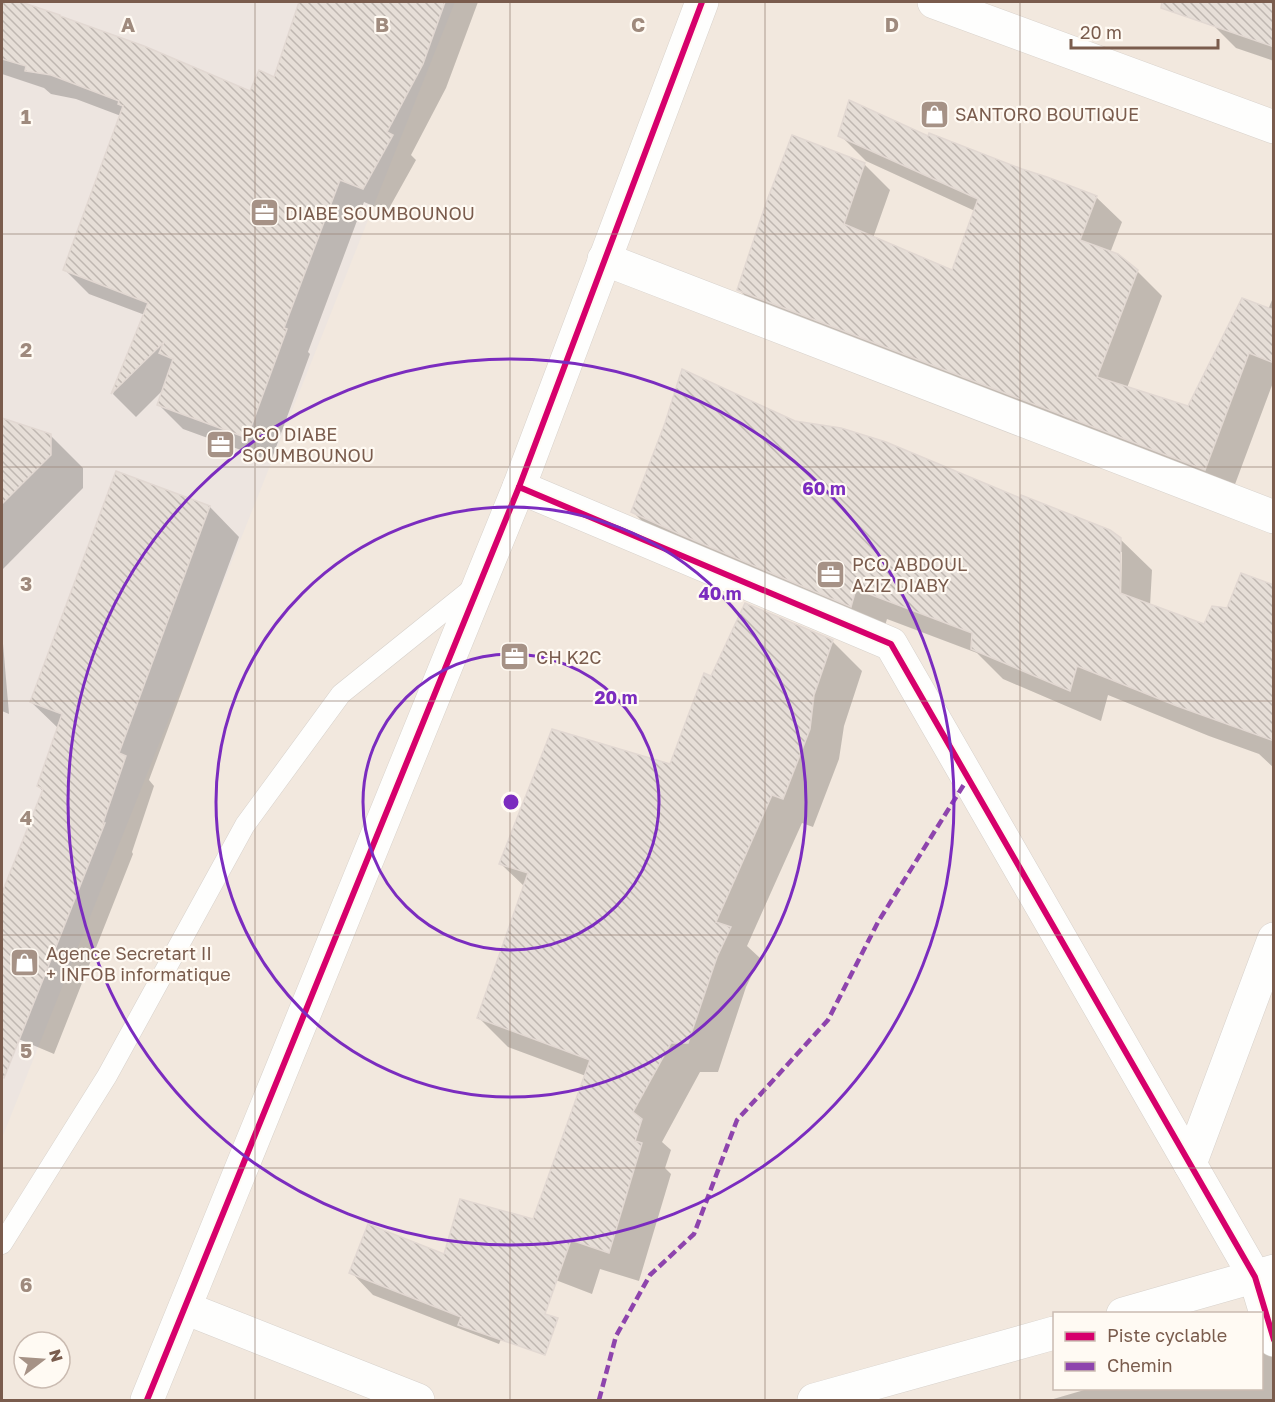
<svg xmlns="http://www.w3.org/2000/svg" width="1275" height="1402" viewBox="0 0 1275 1402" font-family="'Golos Text',sans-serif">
<defs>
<pattern id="building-back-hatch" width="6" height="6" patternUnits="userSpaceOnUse" patternTransform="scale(1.5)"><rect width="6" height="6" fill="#e6ded7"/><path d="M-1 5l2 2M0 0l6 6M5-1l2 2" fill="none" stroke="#bfb7b1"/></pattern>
</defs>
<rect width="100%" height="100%" fill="#f9f5f0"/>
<path fill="#f2e8de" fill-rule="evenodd" d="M2,2H1273V1400H2ZM1054,1314H1262V1388H1054ZM24,1342H60V1378H24Z"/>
<polygon fill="#ede5e0" points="2,2 455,2 2,1138"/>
<g fill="#0003" fill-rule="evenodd">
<polygon points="2,2 17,2 59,16 251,93 275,79 300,2 478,2 446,88 411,155 416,160 387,212 364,202 308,352 310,354 271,461 183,429 159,405 165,388 136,417 113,394 145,315 89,294 65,270 121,116 76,99 51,94 44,88 2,74"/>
<polygon points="1220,2 1274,2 1274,61 1236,48 1213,25"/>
<polygon points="840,135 929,138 1096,197 1122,222 1110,253 1137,271 1162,296 1127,388 1189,408 1268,310 1274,295 1274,380 1231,495 765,315 739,290 792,137 865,165 890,190 873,238 952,272 975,211 866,161"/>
<polygon points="2,420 50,435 83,468 83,488 2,570"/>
<path d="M795,422L1120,539L1152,570L1150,606L1205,626L1228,610L1274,587V768L1259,754L1209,736L1108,695L1101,721L1003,679L977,653L887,619L882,636L664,543L633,512ZM1119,552H1122L1121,601H1118Z"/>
<polygon points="117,472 210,507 239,537 149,780 154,786 132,852 133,854 54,1054 2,1032 2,897 44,792 38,786 59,729 31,702"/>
<polygon points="2,632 9,714 2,711"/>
<polygon points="832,641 862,671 844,726 839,759 813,827 802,823 747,946 760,958 746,987 718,1072 700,1072 662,1142 671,1150 665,1168 671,1174 639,1281 600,1269 592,1294 553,1279 534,1260 499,1344 373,1295 351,1272 445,1256 531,1227 586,1076 508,1047 479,1018 525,887 501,864 671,766 712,678"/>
<polygon points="1262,1343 1274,1355 1274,1400 1050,1400 1091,1388 1262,1388"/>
</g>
<g fill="url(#building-back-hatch)" stroke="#e2d8d2" stroke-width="1.5">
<polygon points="2,2 21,2 60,15 60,16 144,46 250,91 259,70 274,77 299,2 445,2 423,64 387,132 393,135 363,189 340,180 284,328 287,329 247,438 157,405 173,359 159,353 164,342 111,394 148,303 63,270 123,106 118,104 119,101 51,75 25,71 26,66 2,59"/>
<polygon points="1162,2 1274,2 1274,47 1161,8"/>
<polygon points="849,100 928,136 929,133 1022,169 1047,177 1097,196 1080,240 1118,254 1138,270 1097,377 1188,406 1242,298 1274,310 1274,363 1249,353 1205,470 737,290 766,203 792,135 865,163 844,224 952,270 978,199 838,136"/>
<polygon points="682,369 795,421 841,428 886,442 1020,498 1021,495 1110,530 1121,538 1120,593 1204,624 1212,606 1227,608 1241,573 1274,585 1274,741 1177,706 1077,666 1070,691 971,649 972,633 856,589 851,607 677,533 631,512 665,423"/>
<polygon points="2,418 51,434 51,455 2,504"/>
<polygon points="116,471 210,506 119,753 126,756 103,823 105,823 4,1078 2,1077 2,893 43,789 37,786 62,714 30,702"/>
<polygon points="745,603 833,640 814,695 810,729 783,799 772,795 716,922 731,927 717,957 688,1043 671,1043 633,1112 642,1119 635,1141 642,1143 609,1253 571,1240 545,1314 558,1318 545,1355 458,1325 461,1317 349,1273 368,1224 444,1254 460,1199 533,1219 590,1060 477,1018 528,873 499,864 552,729 670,764 704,673 711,676"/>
</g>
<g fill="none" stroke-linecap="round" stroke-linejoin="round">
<defs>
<polyline id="lane" points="2,1244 107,1076 245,825 341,694 473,588"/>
<g id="street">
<polyline points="604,259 1274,517"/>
<polyline points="519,487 891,644 1255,1277 1274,1340"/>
<polyline points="1190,1164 1274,939"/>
<polyline points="185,1308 418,1400"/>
<polyline points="1123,1314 1274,1271"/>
<polyline points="814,1400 1054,1333"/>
</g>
<g id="secondary">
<polyline points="934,2 1274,127"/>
<polyline points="147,1400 519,487 702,2"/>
</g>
</defs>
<use href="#lane" stroke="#d7d1cb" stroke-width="21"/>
<use href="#street" stroke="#d7d1cb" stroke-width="34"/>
<use href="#secondary" stroke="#d9d2cb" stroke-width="34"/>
<use href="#lane" stroke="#fefefd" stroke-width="20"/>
<use href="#street" stroke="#fefefd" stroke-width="33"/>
<use href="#secondary" stroke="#fefefd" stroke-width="33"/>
<polyline stroke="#8e44ad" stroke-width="4.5" stroke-dasharray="9 4.5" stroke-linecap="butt" points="599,1400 616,1336 650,1275 694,1234 737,1120 828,1020 878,922 968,778"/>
<defs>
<g id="cycleway">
<polyline points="519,487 891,644 1255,1277 1274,1340"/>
<polyline points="147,1400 519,487 702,2"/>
</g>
</defs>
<use href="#cycleway" stroke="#fffaf3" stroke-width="10"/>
<use href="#cycleway" stroke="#d6006c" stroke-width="6"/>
</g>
<path fill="none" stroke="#9f8a7d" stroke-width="1.5" stroke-opacity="0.55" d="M255,2V1400M510,2V1400M765,2V1400M1020,2V1400M2,234H1274M2,467H1274M2,701H1274M2,935H1274M2,1168H1274"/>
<g fill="none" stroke="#7b2cbf" stroke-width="3">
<circle cx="511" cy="802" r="148"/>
<circle cx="511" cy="802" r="295"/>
<circle cx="511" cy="802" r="443"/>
</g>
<defs>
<symbol id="shop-square" viewBox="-11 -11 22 22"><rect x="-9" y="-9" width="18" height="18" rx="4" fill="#a69286" stroke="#fffaf3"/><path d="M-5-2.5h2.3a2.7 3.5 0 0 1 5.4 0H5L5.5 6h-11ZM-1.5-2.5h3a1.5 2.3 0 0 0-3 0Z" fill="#fff"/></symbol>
<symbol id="office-square" viewBox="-11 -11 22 22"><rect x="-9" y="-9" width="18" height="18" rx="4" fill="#a69286" stroke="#fffaf3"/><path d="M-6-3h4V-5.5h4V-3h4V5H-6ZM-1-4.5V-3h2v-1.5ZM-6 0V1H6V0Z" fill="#fff"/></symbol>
</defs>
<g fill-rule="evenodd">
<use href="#shop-square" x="918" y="98" width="33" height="33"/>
<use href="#office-square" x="248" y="196" width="33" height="33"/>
<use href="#office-square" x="204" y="428" width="33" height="33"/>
<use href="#office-square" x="814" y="558" width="33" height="33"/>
<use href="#office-square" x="498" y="640" width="33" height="33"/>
<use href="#shop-square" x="8" y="946" width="33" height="33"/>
</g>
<g text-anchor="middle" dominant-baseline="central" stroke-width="4.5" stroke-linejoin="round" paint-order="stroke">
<g font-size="18" fill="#7a5c4d" stroke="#fffaf3" text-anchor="start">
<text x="955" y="114">SANTORO BOUTIQUE</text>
<text x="285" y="213">DIABE SOUMBOUNOU</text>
<text x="242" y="434">PCO DIABE<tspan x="242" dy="21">SOUMBOUNOU</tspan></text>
<text x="852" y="564">PCO ABDOUL<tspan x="852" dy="21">AZIZ DIABY</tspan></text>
<text x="536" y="657">CH K2C</text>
<text x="46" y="953">Agence Secretart II<tspan x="46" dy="21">+ INFOB informatique</tspan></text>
</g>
</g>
<g font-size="20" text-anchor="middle" font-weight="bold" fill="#9f8a7d" stroke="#fffaf3" stroke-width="4.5" stroke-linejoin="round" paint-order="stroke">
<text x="128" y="32">A</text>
<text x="382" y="32">B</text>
<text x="638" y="32">C</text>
<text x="892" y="32">D</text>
<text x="26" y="124">1</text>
<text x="26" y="357">2</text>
<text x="26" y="591">3</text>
<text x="26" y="825">4</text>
<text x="26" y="1058">5</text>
<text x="26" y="1292">6</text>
</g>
<circle cx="511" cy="802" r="9" fill="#7b2cbf" stroke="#fffaf3" stroke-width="3"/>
<g font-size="18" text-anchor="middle" font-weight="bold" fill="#7b2cbf" stroke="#fffaf3" stroke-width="4.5" stroke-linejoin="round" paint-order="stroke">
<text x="824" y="495">60 m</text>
<text x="720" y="600">40 m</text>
<text x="616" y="704">20 m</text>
</g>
<rect width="1275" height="1402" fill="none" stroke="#7a5c4d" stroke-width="6"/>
<rect x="1053" y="1312" width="210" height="78" fill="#fffaf3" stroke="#cabbb1" stroke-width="1.5"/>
<rect x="1065" y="1332" width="30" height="9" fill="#d6006c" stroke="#cabbb1" stroke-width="1.5"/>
<text x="1107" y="1342" font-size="18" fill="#7a5c4d">Piste cyclable</text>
<rect x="1065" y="1362" width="30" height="9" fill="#8e44ad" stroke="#cabbb1" stroke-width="1.5"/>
<text x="1107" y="1372" font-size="18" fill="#7a5c4d">Chemin</text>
<g transform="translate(42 1360) rotate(73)"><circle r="28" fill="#fffaf3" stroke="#cabbb1" stroke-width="1.5"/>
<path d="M0-4.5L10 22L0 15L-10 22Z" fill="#a69286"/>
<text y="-9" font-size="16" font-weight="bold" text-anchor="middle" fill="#7a5c4d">N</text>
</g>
<path d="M1071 39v9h147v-9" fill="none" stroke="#7a5c4d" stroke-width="3"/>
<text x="1080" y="39" font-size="18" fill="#7a5c4d" stroke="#fffaf3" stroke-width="4.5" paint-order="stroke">20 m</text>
</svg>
